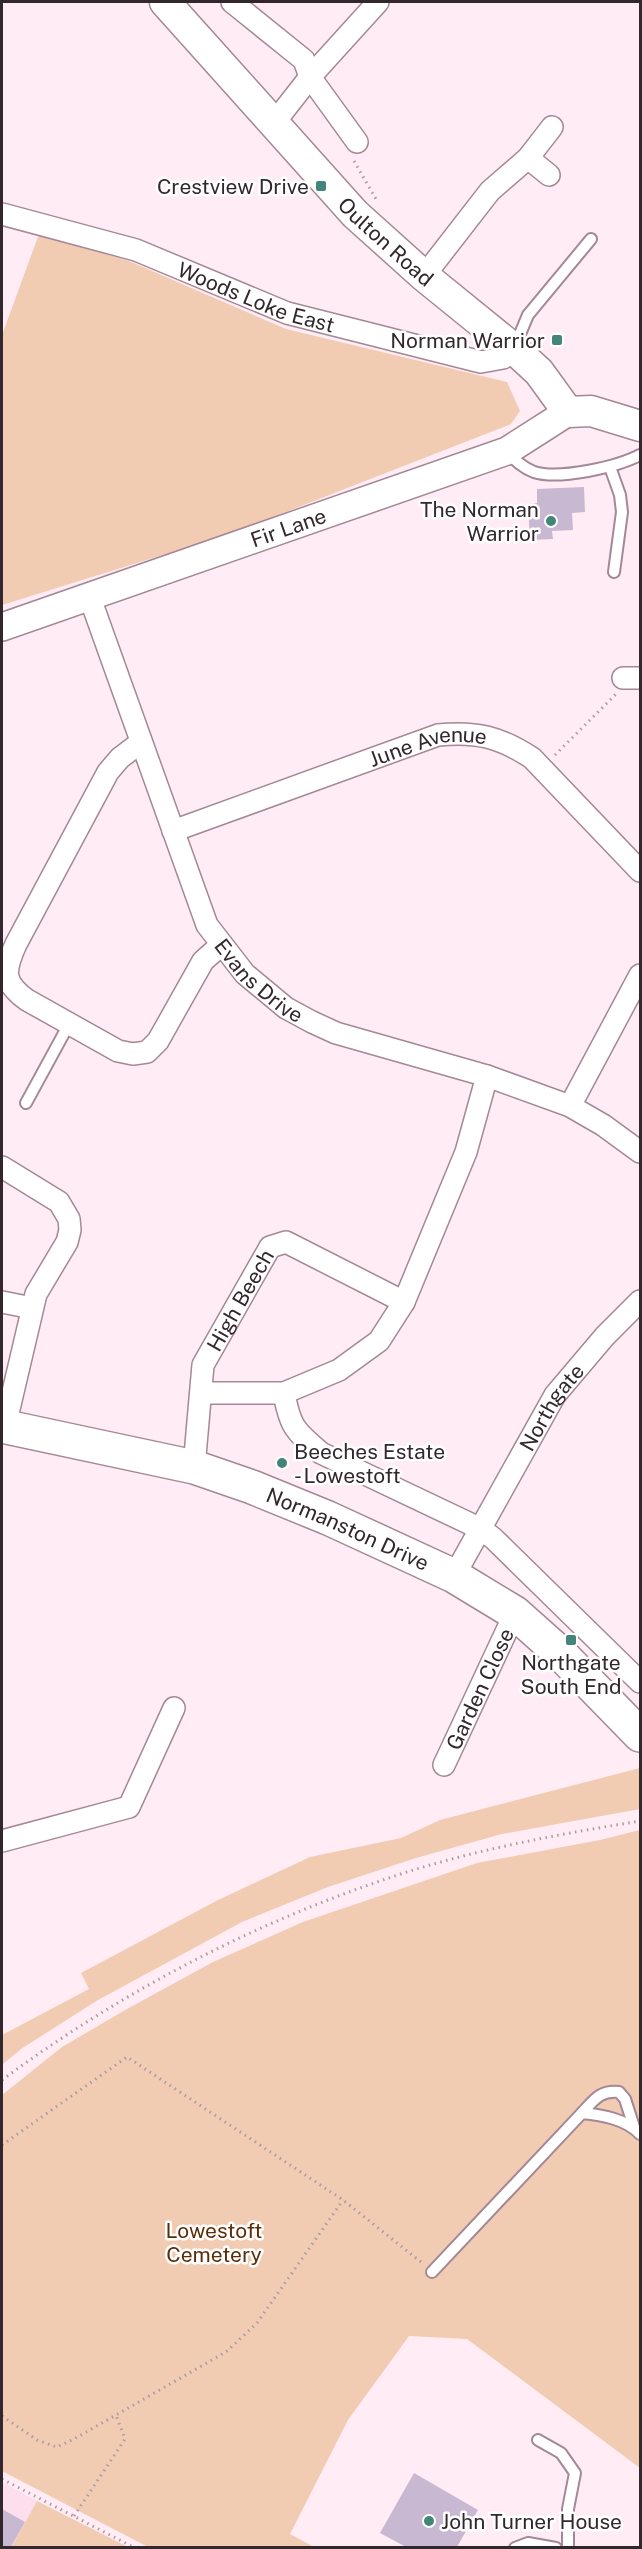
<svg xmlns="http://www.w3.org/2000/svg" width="642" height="2549" viewBox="0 0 642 2549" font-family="'Public Sans',sans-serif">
<rect width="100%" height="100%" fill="#ffecf5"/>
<polygon fill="#fddeed" points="2,2482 37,2501 11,2547 2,2547"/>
<g fill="#f2cbb3">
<polygon points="39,234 129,261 286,329 507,382 520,411 511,424 227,535 2,605 2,335"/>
<polygon points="640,1768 640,1809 502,1834 416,1858 328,1887 242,1922 98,2000 21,2049 2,2065 2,2035 89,1989 81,1973 218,1900 310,1857 401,1838 440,1820"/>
<polygon points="640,1830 640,2468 467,2339 409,2336 348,2420 290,2534 314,2547 148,2547 2,2471 2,2095 62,2047 127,2009 213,1962 303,1922 477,1863 600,1840"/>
<polygon points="37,2501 128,2547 11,2548"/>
</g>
<g fill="#c8b8d1">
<polygon points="584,487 585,512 572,513 573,530 552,531 553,539 530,540 528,504 537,503 537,489"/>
<polygon points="414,2473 478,2510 457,2547 406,2547 380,2533"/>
<polygon points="2,2509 25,2522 11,2547 2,2547"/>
</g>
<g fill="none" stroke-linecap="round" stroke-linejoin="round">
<defs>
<g id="service">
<polyline points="515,346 528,315 591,239"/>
<path d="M507,452C515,460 523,468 534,472C559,480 617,467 640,455"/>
<polyline points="610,467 620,495 622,512 614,572"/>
<polyline points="26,1103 69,1024"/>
<path d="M582,2113C594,2100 600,2090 619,2092L625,2099L634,2127"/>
<path d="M432,2272L582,2113C602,2115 626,2119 640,2134"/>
<polyline points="538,2440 561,2453 575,2473 568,2509 568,2548"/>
<polyline points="515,2548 528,2543 556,2548"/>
</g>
<g id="minor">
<polyline points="232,2 304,60 310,77 357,142"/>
<polyline points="274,123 310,77 378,2"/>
<polyline points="528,158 549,175"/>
<path id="s1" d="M2,214L136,250L287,313L481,362L503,358L514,349"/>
<polyline points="424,276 490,191 528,158 552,127"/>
<path id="s2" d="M90,598L207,925L245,974L286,1008L312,1022L336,1033L487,1076L570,1106L603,1125L640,1152"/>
<polyline points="623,678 640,678"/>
<path d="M141,742L120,758L108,772L16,944C4,971 2,982 27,1000L118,1051L133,1054L147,1052L158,1041L203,961L221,945"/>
<path id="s3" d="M173,831L438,735C476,731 500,737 532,758L640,871"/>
<polyline points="570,1106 640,975"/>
<polyline points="2,1167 59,1202 69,1219 70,1230 67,1242 36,1294 5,1426"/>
<polyline points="2,1302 32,1308"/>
<polyline points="201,1393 284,1393 339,1370 379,1341 404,1302 466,1152 487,1076"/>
<path d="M284,1393C290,1427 295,1431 321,1453L481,1529L493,1538L640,1682"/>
<path id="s4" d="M194,1467L203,1365L270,1247L286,1242L404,1302"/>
<path id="s5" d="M454,1576L555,1395L605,1336L640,1301"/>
<path id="s6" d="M444,1765L515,1613"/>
<polyline points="2,1841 129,1807 174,1708"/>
</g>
<g id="tertiary">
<path id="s7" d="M2,627L507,451L568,412"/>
</g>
<g id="secondary">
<path id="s8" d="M165,2L355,214L424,276L514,349L539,372L568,412L591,411L640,426"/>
</g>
<g id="primary">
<path id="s9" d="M2,1426L194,1467L252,1487L328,1518L454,1576L515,1613L561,1654L640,1735"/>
</g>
</defs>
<use href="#service" stroke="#a48895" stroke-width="14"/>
<use href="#minor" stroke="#a48895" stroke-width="24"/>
<use href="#tertiary" stroke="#a48895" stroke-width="30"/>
<use href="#secondary" stroke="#a48895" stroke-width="33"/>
<use href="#primary" stroke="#a48895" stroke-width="36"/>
<g stroke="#ab9ba2" stroke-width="3" stroke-dasharray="1.5 4.5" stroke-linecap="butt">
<polyline points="354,161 376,199"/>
<polyline points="555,755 616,694"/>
<path d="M2,2080C117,1995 247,1926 383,1880C466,1851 554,1835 640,1821"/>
<polyline points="2,2145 127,2057 343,2200 421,2262"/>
<polyline points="2,2416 37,2440 57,2447 74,2439 226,2352 257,2323 343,2200"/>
<polyline points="2,2479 135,2548"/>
<polyline points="74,2516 125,2439 116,2415"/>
</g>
<use href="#service" stroke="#fff" stroke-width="10"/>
<use href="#minor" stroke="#fff" stroke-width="21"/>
<use href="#tertiary" stroke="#fff" stroke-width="27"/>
<use href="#secondary" stroke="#fff" stroke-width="30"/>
<use href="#primary" stroke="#fff" stroke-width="33"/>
</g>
<g fill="#438679" stroke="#fff" stroke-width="2">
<rect x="315" y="180" width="12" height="12" rx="3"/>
<rect x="551" y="334" width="12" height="12" rx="3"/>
<circle cx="551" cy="521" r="6"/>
<circle cx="282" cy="1463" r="6"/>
<rect x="565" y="1634" width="12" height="12" rx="3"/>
<circle cx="429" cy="2521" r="6"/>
</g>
<g text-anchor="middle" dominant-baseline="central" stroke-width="5" stroke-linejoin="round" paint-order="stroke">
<g font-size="21" fill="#32272c" stroke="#fff" text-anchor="end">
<text x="309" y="186">Crestview Drive</text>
<text x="545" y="340">Norman Warrior</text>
<text x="539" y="509">The Norman<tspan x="539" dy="24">Warrior</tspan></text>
<text x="294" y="1451" text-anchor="start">Beeches Estate<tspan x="294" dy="24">- Lowestoft</tspan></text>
<text x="571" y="1662" text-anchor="middle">Northgate<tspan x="571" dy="24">South End</tspan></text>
<text x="441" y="2521" text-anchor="start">John Turner House</text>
</g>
<g font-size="21" fill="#32272c" stroke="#fff">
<text stroke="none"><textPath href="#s8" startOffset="326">Oulton Road</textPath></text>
<text stroke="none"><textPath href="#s1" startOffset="268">Woods Loke East</textPath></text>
<text stroke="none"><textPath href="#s7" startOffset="303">Fir Lane</textPath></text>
<text stroke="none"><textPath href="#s3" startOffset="270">June Avenue</textPath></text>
<text stroke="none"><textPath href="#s2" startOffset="424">Evans Drive</textPath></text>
<text stroke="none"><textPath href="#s4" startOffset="177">High Beech</textPath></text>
<text stroke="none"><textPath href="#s5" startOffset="195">Northgate</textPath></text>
<text stroke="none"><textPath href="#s9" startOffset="362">Normanston Drive</textPath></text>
<text stroke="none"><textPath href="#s6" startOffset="84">Garden Close</textPath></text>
</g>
<g font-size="21" fill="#5c2e08" stroke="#fff">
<text x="214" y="2230">Lowestoft<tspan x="214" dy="24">Cemetery</tspan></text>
</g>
</g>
<rect width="642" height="2549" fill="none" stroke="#32272c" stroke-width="6"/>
</svg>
